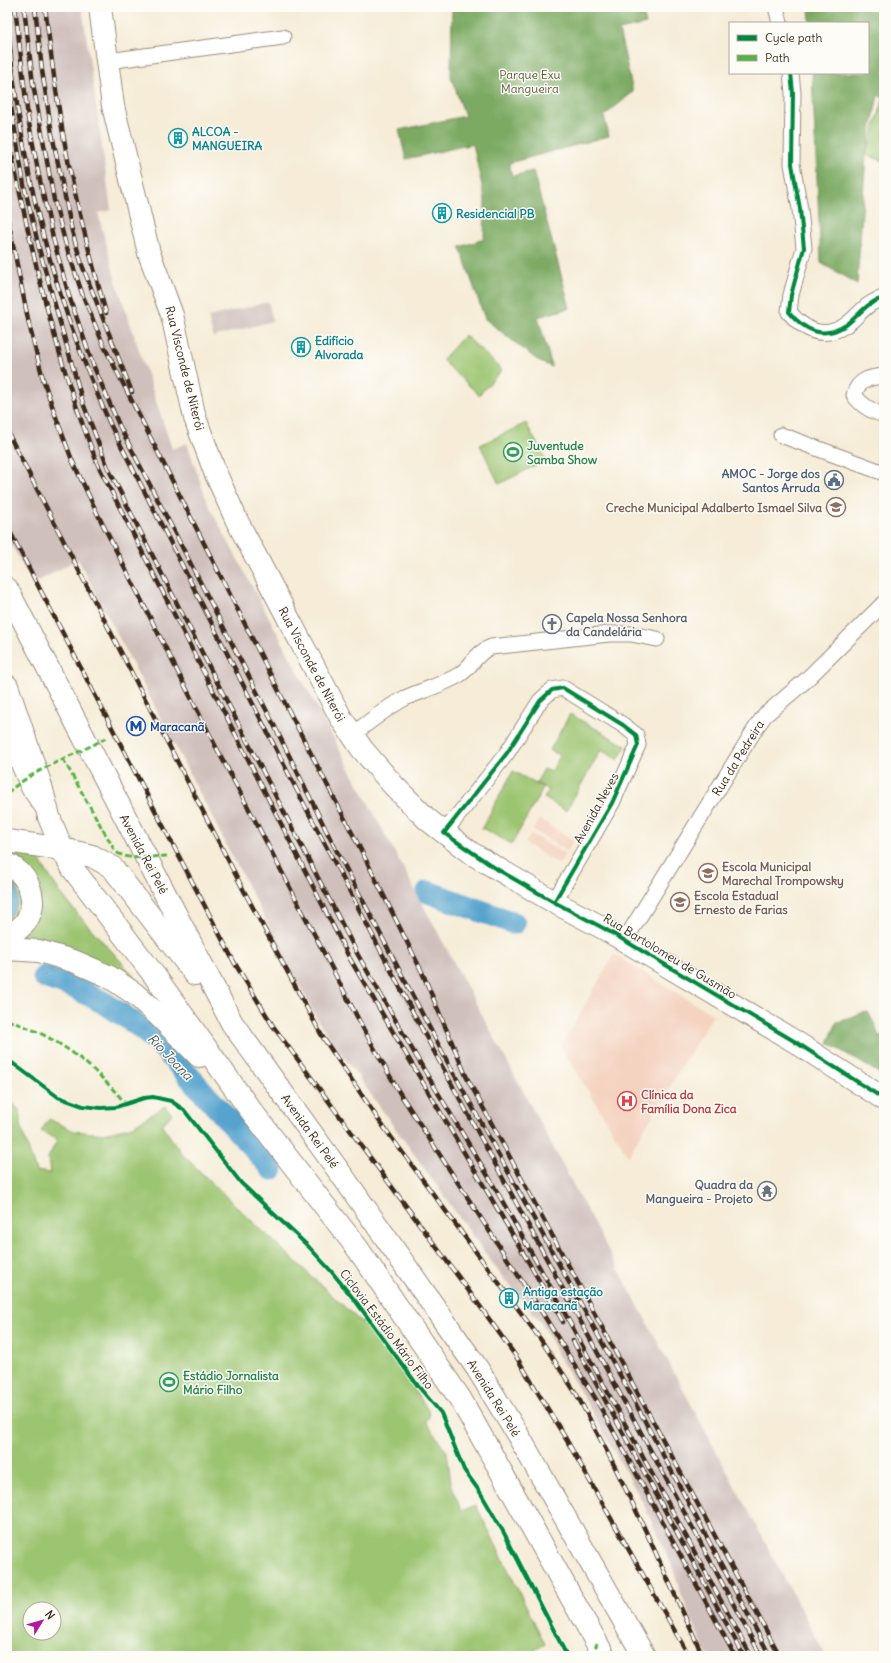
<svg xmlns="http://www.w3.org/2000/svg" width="891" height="1663" viewBox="0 0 891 1663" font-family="Delius,sans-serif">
<rect width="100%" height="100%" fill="#fdfcf7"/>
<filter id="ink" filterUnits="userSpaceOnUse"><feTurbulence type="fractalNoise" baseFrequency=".025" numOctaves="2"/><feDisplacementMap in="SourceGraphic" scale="8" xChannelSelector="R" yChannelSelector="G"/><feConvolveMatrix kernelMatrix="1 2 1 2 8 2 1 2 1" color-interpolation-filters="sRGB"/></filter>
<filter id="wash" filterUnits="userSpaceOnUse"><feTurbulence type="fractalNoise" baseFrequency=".012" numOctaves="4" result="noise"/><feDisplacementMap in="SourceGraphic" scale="16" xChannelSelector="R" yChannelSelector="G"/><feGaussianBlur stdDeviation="0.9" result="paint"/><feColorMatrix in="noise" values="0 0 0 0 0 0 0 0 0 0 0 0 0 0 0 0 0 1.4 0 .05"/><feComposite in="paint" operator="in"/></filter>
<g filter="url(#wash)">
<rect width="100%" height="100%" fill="#f6ecd7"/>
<g fill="#f4d3c0">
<polygon points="540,819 573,840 567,851 533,830"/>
<polygon points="531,834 565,854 559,864 525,844"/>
<polygon points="614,954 713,1015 628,1156 561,1047"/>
</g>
<g fill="#d0c0bc">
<polygon points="7,7 82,7 111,210 98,213 115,278 172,449 187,443 208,504 826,1656 707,1656 680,1591 672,1566 642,1501 584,1398 556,1352 543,1325 514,1290 506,1282 318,1021 78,559 33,584 7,537"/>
<polygon points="268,302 273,321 213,337 208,317"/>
</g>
<g fill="#9cc571" stroke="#6c7848" fill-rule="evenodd">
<polygon points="884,97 884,161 866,155"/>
<polygon points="465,335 502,370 479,395 442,360"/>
<polygon points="526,423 546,460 499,484 480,445"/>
<polygon points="570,714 626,746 618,760 601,750 566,811 544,798 549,790 536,783 544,769 551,772 560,756 550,750"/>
<polygon points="513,771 543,788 512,844 482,828"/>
<path d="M7,849L36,854C46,871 57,889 70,905C97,937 127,965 152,999L15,940L33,917L7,856Z"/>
<path d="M7,875C13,878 14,881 17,887C26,907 18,913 7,930Z"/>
<path d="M7,1097L20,1111V1125L36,1171L50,1173L48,1158L57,1140L41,1131L49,1119L74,1131L103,1134L133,1126L165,1106L172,1114L162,1125L182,1154L240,1210L362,1323L363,1322L415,1388L414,1389L430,1413L428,1419L426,1422L447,1452L451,1483L461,1511L476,1505L545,1644L534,1651L536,1656H7ZM30,1609H54V1633H30Z"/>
</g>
<g fill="#7daa63" stroke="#5c6a40">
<polygon points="452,7 642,7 646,24 619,30 633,92 604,116 609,136 509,163 512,176 533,171 570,308 538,317 552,367 540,362 485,319 460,247 484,239 485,200 473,144 406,159 399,130 465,116 451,77"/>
<polygon points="809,7 884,7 884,99 878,95 866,155 857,284 821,263 812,73 868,73 868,23 810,23"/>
<path d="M868,1012L875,1025L879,1037L884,1036V1076L828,1043L837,1022C848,1020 856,1013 868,1012Z"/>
</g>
<path fill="#55a3ce" stroke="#486676" d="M7,878C22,890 21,907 7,918Z"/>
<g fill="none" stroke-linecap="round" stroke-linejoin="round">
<g stroke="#55a3ce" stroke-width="23">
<polyline points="428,892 514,923"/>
<polyline points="44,977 78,989 106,1004 136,1024 161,1045 272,1169"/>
</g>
</g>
</g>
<g filter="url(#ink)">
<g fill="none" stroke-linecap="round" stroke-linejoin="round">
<defs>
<g id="street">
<polyline points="776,7 780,23"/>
<polyline points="108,61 283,37"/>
<path d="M791,73L793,93L792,164L800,209L804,248L791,295L789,312C805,331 823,340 846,325C860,315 866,302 884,298"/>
<path d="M884,376C870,377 858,380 854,395C862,406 871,411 884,415"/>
<polyline points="781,435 884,473"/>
<path d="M352,735C369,722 386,708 405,698C423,690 442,685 459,675C472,667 476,652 491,647L609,634H631L657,639"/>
<polyline points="7,737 29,789 42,807"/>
<polyline points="444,833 507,753 540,701 552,690 563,688 623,725 636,735 638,745 612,803 554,902"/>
<polyline points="625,940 757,726 765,715 805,681 884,603"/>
</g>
<g id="primary">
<polyline points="100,7 113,106 149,253 172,315 195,418 215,472 237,521 341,718 362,749 394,786 428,820 471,853 554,902 605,929 794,1041 884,1099"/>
<polyline points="7,589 232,1023 346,1181 477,1368 519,1437 644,1656"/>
<polyline points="7,686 41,786 49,817 62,849 73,869 154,975 246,1104 358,1249 461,1400 604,1656"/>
<polyline points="7,841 62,849 92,856 112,867 195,974"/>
<path d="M7,864C29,874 41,903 24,924C19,929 13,934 7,937"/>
<polyline points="7,949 39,951 76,962 108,976 135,994 159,1016 199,1056"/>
</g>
</defs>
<use href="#street" stroke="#988b7a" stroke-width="17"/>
<use href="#primary" stroke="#988b7a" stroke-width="24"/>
<use href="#street" stroke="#fff" stroke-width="15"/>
<use href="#primary" stroke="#fff" stroke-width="22"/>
<defs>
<g id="rail">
<polyline points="15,7 28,118 39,176 53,238 69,296 94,367 119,425 273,723 330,838 447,1061 631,1395 770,1656"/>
<polyline points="24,7 33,84 54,200 66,245 83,296 104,346 291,715 362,852 422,972 467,1078 780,1656"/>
<polyline points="35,7 42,70 52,134 72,231 82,265 132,392"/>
<path d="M45,7C52,63 59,119 71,175C81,221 93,267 106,313"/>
<path d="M7,17C15,112 32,208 62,299C76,343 93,385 111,426L305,806L418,1022L696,1534L761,1656"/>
<polyline points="7,81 24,185 40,252 83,403 108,468 244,735 358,955 423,1068 491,1181 550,1286 751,1656"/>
<path d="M7,129C29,243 55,357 98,465L350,959L514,1237L563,1322"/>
<polyline points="7,215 29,324 43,379 57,420 72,460 97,513 216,747 259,828 364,1030 399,1092 538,1306 597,1401 735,1656"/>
<polyline points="7,431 244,891 322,1036 380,1122 541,1340 577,1395 614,1465 642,1523 703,1656"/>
<polyline points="7,526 234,962 273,1026 477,1302 517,1358 566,1439 689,1656"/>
<polyline points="573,1341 744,1656"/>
</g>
</defs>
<use href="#rail" stroke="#3b2a1e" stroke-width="4.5"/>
<use href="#rail" stroke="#fdfcf7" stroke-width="3" stroke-dasharray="9" stroke-linecap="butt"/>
<g stroke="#57b245" stroke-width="3" stroke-dasharray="6 3" stroke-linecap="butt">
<path d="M63,759L115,851C128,862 151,856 167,856"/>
<path d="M7,793C35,768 74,756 106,738"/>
<path d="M7,1020C59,1037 91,1063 126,1104"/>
<polyline points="593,1656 597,1643"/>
</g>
<defs>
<g id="cycleway">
<path d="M791,73L793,93L792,164L800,209L804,248L791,295L789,312C805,331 823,340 846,325C860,315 866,302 884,298"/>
<polyline points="554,902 612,803 638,745 636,735 623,725 563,688 552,690 540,701 507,753 444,833 495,868 554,902 605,929 794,1041 884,1099"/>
<polyline points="7,1059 58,1097 83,1106 101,1108 116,1107 144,1098 153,1097 171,1101 184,1110 241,1183 309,1247 331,1271 357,1303 418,1386 441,1413 464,1470 480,1492 504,1533 567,1656"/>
</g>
</defs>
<use href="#cycleway" stroke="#fdfcf7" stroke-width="6"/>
<use href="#cycleway" stroke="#00873e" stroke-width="4"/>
</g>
</g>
<defs>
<symbol id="building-ring" viewBox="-11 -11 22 22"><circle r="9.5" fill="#fdfcf7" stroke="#0f9aa8" stroke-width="1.5"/><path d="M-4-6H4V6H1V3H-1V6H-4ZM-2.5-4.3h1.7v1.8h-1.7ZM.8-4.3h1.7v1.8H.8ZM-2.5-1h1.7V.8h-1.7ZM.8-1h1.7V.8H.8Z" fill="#0f9aa8"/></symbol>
<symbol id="stadium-ring" viewBox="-11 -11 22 22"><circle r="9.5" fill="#fdfcf7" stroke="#2e9e5b" stroke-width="1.5"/><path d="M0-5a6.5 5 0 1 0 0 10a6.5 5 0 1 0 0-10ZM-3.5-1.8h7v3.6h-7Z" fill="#2e9e5b"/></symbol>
<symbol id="civic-ring" viewBox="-11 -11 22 22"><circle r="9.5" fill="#fdfcf7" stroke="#5c6f8a" stroke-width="1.5"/><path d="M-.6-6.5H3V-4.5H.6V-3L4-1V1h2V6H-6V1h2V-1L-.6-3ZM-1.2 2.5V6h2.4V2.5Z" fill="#5c6f8a"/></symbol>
<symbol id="school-ring" viewBox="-11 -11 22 22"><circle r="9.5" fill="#fdfcf7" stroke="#8d6e63" stroke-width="1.5"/><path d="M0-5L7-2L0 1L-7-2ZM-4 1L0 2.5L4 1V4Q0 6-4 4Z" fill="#8d6e63"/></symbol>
<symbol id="church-ring" viewBox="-11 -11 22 22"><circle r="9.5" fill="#fdfcf7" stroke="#6b7280" stroke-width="1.5"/><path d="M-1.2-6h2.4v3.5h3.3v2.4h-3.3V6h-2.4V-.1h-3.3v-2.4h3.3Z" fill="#6b7280"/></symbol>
<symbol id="metro-ring" viewBox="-11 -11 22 22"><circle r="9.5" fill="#fdfcf7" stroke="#1a4fb4" stroke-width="1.5"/><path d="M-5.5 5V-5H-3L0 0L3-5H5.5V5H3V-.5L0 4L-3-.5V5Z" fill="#1a4fb4"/></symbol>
<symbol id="hospital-ring" viewBox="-11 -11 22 22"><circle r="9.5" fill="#fdfcf7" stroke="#e0444e" stroke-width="1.5"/><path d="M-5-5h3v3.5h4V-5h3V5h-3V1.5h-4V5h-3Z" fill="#e0444e"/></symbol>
<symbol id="temple-ring" viewBox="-11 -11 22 22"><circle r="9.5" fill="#fdfcf7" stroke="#6b7280" stroke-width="1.5"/><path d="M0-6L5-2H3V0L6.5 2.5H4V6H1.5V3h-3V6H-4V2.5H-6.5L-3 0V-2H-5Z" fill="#6b7280"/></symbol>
</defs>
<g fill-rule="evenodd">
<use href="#building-ring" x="167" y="127" width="22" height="22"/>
<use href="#building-ring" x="431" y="202" width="22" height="22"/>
<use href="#building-ring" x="290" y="336" width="22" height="22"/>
<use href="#stadium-ring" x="502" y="441" width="22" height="22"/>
<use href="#civic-ring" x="823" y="469" width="22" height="22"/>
<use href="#school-ring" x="825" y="496" width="22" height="22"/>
<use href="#church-ring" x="541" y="613" width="22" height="22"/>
<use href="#metro-ring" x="125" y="715" width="22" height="22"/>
<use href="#school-ring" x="697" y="862" width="22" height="22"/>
<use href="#school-ring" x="669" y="891" width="22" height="22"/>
<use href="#hospital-ring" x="616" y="1090" width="22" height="22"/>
<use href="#temple-ring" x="756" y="1180" width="22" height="22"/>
<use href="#building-ring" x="498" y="1287" width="22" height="22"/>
<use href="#stadium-ring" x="158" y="1371" width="22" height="22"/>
</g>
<g text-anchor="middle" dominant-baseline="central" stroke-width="3" stroke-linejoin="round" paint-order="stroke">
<g font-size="12" fill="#585837" stroke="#fdfcf7">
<text x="530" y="74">Parque Exu<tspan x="530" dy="14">Mangueira</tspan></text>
</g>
<g font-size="12" font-weight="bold" fill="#0d838f" stroke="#fdfcf7" text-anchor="start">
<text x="192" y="131">ALCOA -<tspan x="192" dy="14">MANGUEIRA</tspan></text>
<text x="456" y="213">Residencial PB</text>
<text x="315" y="340">Edifício<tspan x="315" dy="14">Alvorada</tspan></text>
<text x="523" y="1291">Antiga estação<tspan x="523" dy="14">Maracanã</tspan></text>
</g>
<g font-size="12" fill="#3b2a1e" stroke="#fdfcf7">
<text transform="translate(185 368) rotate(76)">Rua Visconde de Niterói</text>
<text transform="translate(312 664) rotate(62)">Rua Visconde de Niterói</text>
<text transform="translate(738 758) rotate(-58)">Rua da Pedreira</text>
<text transform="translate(596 808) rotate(-61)">Avenida Neves</text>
<text transform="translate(144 854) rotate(62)">Avenida Rei Pelé</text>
<text transform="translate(670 956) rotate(31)">Rua Bartolomeu de Gusmão</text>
<text transform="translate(310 1131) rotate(54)">Avenida Rei Pelé</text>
<text transform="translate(387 1329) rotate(53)">Ciclovia Estádio Mário Filho</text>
<text transform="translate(494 1398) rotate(58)">Avenida Rei Pelé</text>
</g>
<g font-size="12" font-weight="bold" fill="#27864d" stroke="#fdfcf7" text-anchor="start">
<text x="527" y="445">Juventude<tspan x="527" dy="14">Samba Show</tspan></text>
<text x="183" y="1375">Estádio Jornalista<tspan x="183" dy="14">Mário Filho</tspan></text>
</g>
<g font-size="12" font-weight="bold" fill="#4e5e75" stroke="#fdfcf7" text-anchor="end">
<text x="820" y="473">AMOC - Jorge dos<tspan x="820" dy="14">Santos Arruda</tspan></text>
</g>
<g font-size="12" font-weight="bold" fill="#785e54" stroke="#fdfcf7" text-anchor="start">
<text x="822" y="507" text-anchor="end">Creche Municipal Adalberto Ismael Silva</text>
<text x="722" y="866">Escola Municipal<tspan x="722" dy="14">Marechal Trompowsky</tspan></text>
<text x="694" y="895">Escola Estadual<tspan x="694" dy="14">Ernesto de Farias</tspan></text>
</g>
<g font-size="12" font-weight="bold" fill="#5b616d" stroke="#fdfcf7" text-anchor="start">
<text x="566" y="617">Capela Nossa Senhora<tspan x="566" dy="14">da Candelária</tspan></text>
<text x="753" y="1184" text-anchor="end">Quadra da<tspan x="753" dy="14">Mangueira - Projeto</tspan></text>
</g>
<g font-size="12" font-weight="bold" fill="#164399" stroke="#fdfcf7" text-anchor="start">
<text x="150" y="726">Maracanã</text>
</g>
<g font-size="12" font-weight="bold" fill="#be3a42" stroke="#fdfcf7" text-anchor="start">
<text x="641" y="1094">Clínica da<tspan x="641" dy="14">Família Dona Zica</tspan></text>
</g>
<g font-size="13" font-style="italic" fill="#455a64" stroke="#fdfcf7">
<text transform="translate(170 1057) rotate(46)">Rio Joana</text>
</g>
</g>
<rect width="891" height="1663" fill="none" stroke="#fdfcf7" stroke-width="24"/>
<rect x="729" y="22" width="140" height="52" fill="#fdfcf7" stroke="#afa8a0"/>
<rect x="737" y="35" width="20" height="6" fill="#00873e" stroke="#afa8a0"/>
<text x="765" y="42" font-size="12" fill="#3b2a1e">Cycle path</text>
<rect x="737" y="55" width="20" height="6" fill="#57b245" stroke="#afa8a0"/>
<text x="765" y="62" font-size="12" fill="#3b2a1e">Path</text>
<g transform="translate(42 1621) rotate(53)"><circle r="19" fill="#fdfcf7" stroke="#afa8a0"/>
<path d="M0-3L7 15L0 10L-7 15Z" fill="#b5179e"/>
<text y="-6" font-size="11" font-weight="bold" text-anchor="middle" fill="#3b2a1e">N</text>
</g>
</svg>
